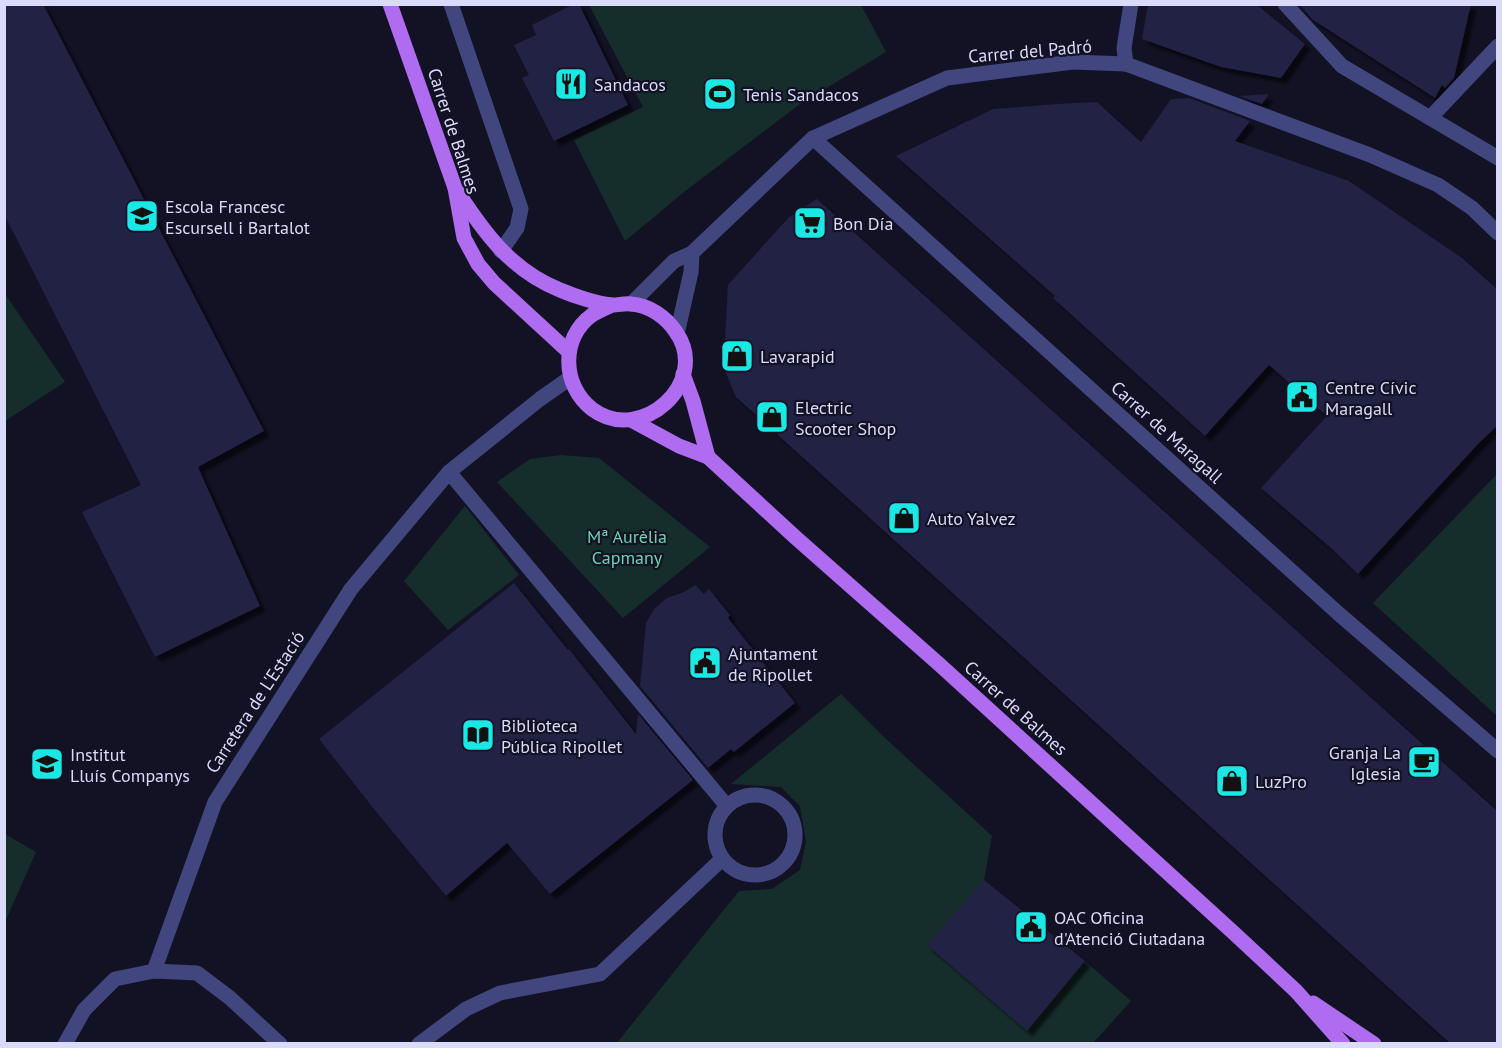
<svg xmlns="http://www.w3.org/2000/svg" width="1502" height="1048" viewBox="0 0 1502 1048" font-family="'PT Sans',sans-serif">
<defs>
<filter id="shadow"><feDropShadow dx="5.5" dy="5.5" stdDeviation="1.5" flood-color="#0009"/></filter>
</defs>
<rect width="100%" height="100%" fill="#131225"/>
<g fill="#152e2b">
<polygon points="589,5 861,5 886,52 800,104 684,192 625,241 574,140 643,107"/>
<polygon points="5,294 65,382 5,421 4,421"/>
<polygon points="561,455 599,458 710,547 623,618 497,482 530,459"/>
<polygon points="1497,474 1497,716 1373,603"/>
<polygon points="465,506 519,575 448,630 404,581"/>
<polygon points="841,694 885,738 992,836 984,880 1026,1031 1085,961 1131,1001 1093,1043 616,1044 739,891 772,889 800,870 806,841 800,806 781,787 731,784"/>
<polygon points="5,834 36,852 5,922"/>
</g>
<g fill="#232044" filter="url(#shadow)">
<polygon points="4,4 43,4 264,431 198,467 260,606 155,657 82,512 141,485 4,214"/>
<polygon points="574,4 579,4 628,105 554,141 522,78 529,75 514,45 536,35 532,25"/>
<polygon points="1148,4 1256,4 1305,44 1281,78 1221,67 1142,39"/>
<polygon points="1299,4 1471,4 1454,78 1445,88 1442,85 1435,98 1313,20"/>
<polygon points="1269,94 1262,104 1239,96"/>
<polygon points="1189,98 1250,121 1235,141 1349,181 1462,258 1497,289 1497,426 1479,443 1358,574 1332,549 1261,488 1327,416 1269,365 1205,436 1053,298 1055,296 896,156 993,109 1057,104 1097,102 1141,142 1171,99"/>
<polygon points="817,199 1497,811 1497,1044 1451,1044 736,397 726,373 724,358 728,285 789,217"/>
<polygon points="514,583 568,650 569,649 636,734 638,714 693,780 550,894 507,843 446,896 373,808 319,739"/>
<polygon points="695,585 704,594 709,589 730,615 728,618 795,703 734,752 731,749 708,768 640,686 646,623 654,609 667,598 684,592"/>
<polygon points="984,880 1085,961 1027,1031 927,945"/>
</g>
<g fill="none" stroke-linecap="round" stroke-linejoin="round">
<g stroke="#41467f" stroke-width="15">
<polyline points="451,4 521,209 517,228 501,251"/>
<polyline points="1285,4 1342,66 1498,158"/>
<polyline points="1126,64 1124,48 1131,4"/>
<polyline points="1430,118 1498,46"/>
<polyline points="813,138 1339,614 1498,751"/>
<polyline points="631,304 674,261 692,253 813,138 947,78 1073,62 1126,64 1370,155 1438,185 1472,208 1498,233"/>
<polyline points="677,334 691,272 692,253"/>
<polyline points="449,472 726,805"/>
<circle cx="755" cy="835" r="40"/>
<polyline points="154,971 215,802 351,589 449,472 540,399 570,378"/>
<polyline points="65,1044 84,1010 115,979 154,971 197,973 230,998 280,1044"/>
<polyline points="419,1044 466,1009 500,993 600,974 722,859"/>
</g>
<g stroke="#af6cf0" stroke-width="15">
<polyline points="390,4 455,188 464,238 478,264 494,283 569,352"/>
<path d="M455,188C483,231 510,270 560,290C574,296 598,304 613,305C619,305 625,303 631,304C649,305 666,317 676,332C711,382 641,446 592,409C562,386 560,338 592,315C598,311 606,308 612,305"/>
<polyline points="683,374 693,401 708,457"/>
<polyline points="631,420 679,446 708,457 795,537 940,665 1236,935 1296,991 1343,1044"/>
<polyline points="1313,1003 1374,1044"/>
</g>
</g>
<defs>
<symbol id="restaurant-square" viewBox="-11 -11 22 22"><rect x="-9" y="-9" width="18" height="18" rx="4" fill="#19e8e4" stroke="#131225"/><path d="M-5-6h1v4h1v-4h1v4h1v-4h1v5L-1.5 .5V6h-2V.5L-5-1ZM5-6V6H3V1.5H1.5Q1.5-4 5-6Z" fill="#111"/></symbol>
<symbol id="stadium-square" viewBox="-11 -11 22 22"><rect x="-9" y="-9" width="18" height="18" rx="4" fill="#19e8e4" stroke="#131225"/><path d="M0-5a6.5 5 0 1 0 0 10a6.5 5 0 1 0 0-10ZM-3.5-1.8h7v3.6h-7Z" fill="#111"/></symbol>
<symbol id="school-square" viewBox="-11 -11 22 22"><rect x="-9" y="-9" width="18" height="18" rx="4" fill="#19e8e4" stroke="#131225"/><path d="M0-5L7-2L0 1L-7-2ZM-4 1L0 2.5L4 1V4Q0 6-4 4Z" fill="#111"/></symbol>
<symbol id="supermarket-square" viewBox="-11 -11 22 22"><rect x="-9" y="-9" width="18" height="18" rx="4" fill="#19e8e4" stroke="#131225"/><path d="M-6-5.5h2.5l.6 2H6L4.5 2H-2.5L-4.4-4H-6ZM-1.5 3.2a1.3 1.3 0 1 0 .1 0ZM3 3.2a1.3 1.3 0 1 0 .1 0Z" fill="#111"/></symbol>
<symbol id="shop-square" viewBox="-11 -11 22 22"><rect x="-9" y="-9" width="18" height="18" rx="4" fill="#19e8e4" stroke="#131225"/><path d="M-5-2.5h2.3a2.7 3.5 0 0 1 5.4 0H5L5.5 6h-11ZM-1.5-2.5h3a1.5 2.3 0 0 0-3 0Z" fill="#111"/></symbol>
<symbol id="civic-square" viewBox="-11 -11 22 22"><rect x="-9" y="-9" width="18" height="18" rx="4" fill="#19e8e4" stroke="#131225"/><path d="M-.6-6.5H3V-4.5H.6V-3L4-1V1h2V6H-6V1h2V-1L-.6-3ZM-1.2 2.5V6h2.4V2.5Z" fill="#111"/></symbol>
<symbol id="library-square" viewBox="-11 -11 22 22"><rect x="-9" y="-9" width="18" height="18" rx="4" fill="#19e8e4" stroke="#131225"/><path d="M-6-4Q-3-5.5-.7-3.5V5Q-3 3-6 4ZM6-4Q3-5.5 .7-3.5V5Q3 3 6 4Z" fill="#111"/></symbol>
<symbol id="cafe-square" viewBox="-11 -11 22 22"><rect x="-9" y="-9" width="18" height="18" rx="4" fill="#19e8e4" stroke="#131225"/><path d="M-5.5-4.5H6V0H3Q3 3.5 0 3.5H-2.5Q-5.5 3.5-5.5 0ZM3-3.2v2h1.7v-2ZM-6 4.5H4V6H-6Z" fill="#111"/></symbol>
</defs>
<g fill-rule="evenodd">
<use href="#restaurant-square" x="552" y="65" width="38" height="38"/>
<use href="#stadium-square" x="701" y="75" width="38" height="38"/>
<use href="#school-square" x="123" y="197" width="38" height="38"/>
<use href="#supermarket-square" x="791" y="204" width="38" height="38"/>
<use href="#shop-square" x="718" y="337" width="38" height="38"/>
<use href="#civic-square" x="1283" y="378" width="38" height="38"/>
<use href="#shop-square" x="753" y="398" width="38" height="38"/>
<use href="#shop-square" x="885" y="499" width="38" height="38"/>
<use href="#civic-square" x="686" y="644" width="38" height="38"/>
<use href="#library-square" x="459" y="716" width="38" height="38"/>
<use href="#cafe-square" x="1405" y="743" width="38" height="38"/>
<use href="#school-square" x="28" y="745" width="38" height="38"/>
<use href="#shop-square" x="1213" y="762" width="38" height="38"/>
<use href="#civic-square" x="1012" y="908" width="38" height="38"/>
</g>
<g text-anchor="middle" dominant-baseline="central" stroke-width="4.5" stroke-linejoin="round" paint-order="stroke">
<g font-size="18" fill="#dadafb" stroke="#131225">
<text transform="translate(1030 51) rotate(-5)">Carrer del Padró</text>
<text transform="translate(454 131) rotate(72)">Carrer de Balmes</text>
<text transform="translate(1167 432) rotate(42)">Carrer de Maragall</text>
<text transform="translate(255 702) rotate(-57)">Carretera de L'Estació</text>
<text transform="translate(1016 708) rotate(42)">Carrer de Balmes</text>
</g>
<g font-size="18" fill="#dadafb" stroke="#131225" text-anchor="start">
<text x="594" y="84">Sandacos</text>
<text x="743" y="94">Tenis Sandacos</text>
<text x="165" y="206">Escola Francesc<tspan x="165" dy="21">Escursell i Bartalot</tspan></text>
<text x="833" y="223">Bon Día</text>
<text x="760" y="356">Lavarapid</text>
<text x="1325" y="387">Centre Cívic<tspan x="1325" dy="21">Maragall</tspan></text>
<text x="795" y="407">Electric<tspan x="795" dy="21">Scooter Shop</tspan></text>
<text x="927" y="518">Auto Yalvez</text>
<text x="728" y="653">Ajuntament<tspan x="728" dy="21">de Ripollet</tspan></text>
<text x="501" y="725">Biblioteca<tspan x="501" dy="21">Pública Ripollet</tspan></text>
<text x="1401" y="752" text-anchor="end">Granja La<tspan x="1401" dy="21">Iglesia</tspan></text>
<text x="70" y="754">Institut<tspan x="70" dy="21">Lluís Companys</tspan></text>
<text x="1255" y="781">LuzPro</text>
<text x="1054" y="917">OAC Oficina<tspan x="1054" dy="21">d'Atenció Ciutadana</tspan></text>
</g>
<g font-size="18" fill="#6cd5ae" stroke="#131225">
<text x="627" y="536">Mª Aurèlia<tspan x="627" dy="21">Capmany</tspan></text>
</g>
</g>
<rect width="1502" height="1048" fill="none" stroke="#dadafb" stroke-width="12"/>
</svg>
